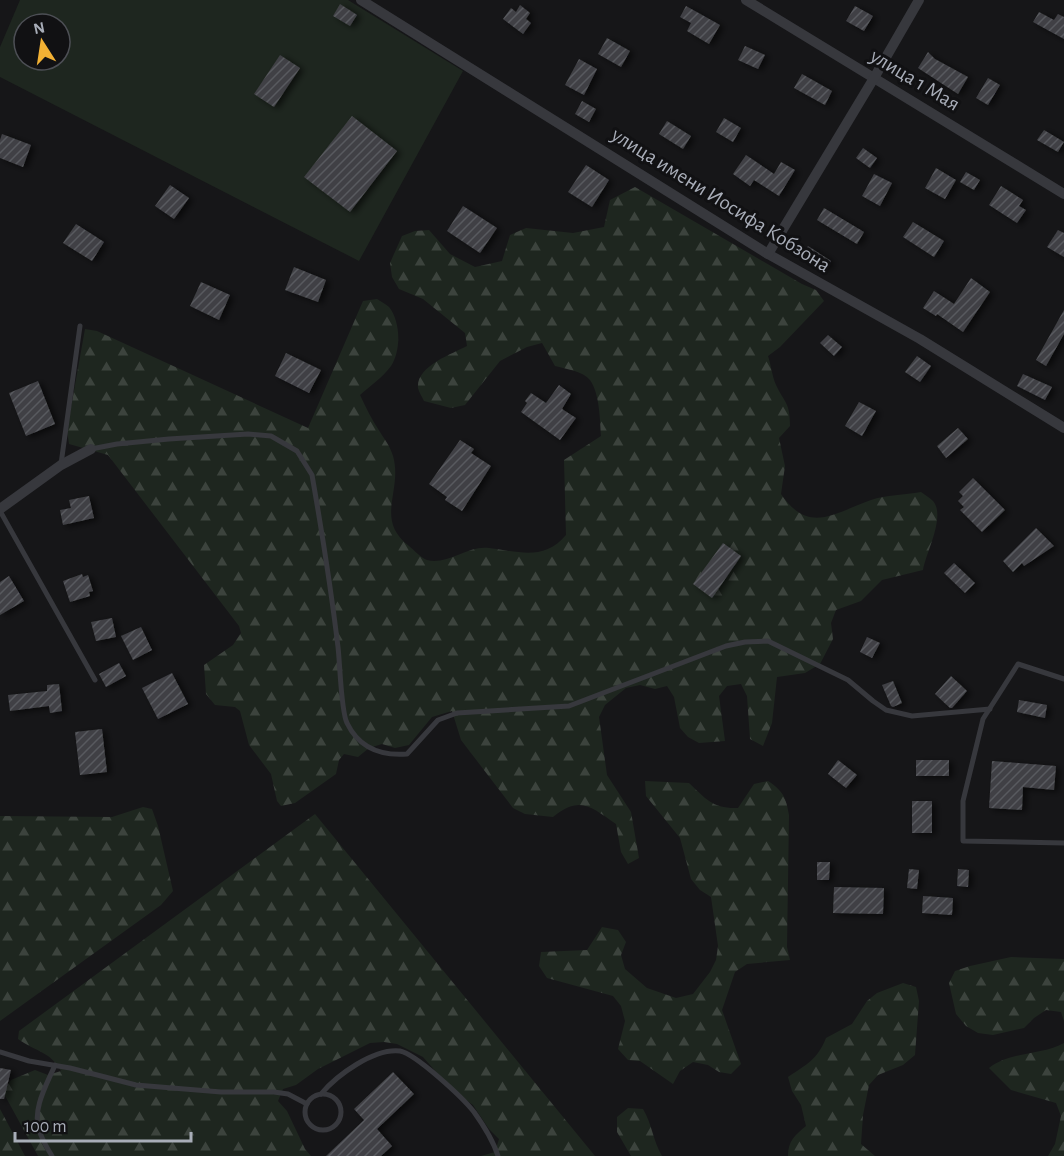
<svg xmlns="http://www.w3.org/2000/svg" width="1064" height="1156" viewBox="0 0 1064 1156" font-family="'Alegreya Sans',sans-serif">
<defs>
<pattern id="forest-firs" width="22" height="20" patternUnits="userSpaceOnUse" patternTransform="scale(1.5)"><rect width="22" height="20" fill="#1e261f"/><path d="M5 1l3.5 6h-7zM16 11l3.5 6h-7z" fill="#3c433d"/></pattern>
<pattern id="building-hatch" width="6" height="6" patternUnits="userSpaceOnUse" patternTransform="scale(1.5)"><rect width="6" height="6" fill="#404145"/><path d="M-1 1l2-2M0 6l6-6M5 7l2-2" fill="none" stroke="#595a5e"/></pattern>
<filter id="shadow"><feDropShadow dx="4" dy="2" stdDeviation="3" flood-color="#0009"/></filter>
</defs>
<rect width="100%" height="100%" fill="#161618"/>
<g fill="url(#forest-firs)">
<path d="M635,187L802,284L816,290L824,301L780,347L768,356C771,365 772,376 776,385C785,404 790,402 790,426L779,438L785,466L781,494C809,535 834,513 871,500C886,495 905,495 921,492C925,495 930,498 933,501C946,516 926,552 923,570L882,580L861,601L836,610L831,623L833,639L820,664L805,673L777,677L772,723L763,746L750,739L747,696L741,684L727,686L719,696L725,741L699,743L688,737L680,728L674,697L667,686L655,689L640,685L626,688L605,705L599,717L607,775L631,812L639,858L628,864L621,852L616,824C591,807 580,795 553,817L525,814L513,808L461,740L452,711L432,717L409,745L395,748L382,744L369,748L358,757L344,754L339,760L336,774L295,803L281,806L277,801L271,774L249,745L240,711L235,707L215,705L206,694L204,665L233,645L241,633L239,626L108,455L69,444L67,430L85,329L97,331L308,428L363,301L377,299C381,302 386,304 389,307C401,322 401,351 391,366C383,377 370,386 360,395C366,408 372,420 380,432C385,440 390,446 393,456C403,491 374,519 409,546C414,550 421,558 427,560C446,566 468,545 489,548C520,552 544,561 566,535L564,460L601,436C600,421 600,394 590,380C583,371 566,369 555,366L542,343L527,347L500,361L465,405L451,408L424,401C422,397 419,392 418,388C416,366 452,354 467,346L465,333L423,299L399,289L392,277L390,263L402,236L415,231L429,230L450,254L475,267L502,261L510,235L526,228L573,233L604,227L610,200Z"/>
<path d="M645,781L689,783C706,799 713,809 738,808L754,784L768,781C783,791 786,797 789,815L787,947L790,960L747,964L735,972L722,1010L741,1064L731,1074L719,1072L708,1065L693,1062L680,1071L673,1084L640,1061L628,1060L618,1049L625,1021L621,1006L613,996L547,978L539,966L541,952L587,950L602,927L618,930L626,942L621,955L625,969L647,988L676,998L693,994L710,972L716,960L718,946L711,897L700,890L691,879L680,838L646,796Z"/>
<polygon points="143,807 152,809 158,826 173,891 161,905 0,1021 0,816 112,817"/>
<path d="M315,814L595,1156H481L495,1152L499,1139L489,1129L473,1105L451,1089L423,1057L397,1044L384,1042L370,1043L318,1069L296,1085L283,1089L278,1101L287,1111L305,1149L311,1156H38L3,1092L11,1080L35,1070L48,1075L61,1071C50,1051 36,1052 18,1039L19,1031Z"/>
<polygon points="1011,957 1064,959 1064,1021 1061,1012 1046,1010 1034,1018 1024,1028 993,1035 978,1033 966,1026 956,1014 949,983 955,971 970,966"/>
<path d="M903,983L916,987L919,1001L915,1055L903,1065L878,1075L869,1085L863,1115L861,1144L875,1156H788C788,1141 795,1135 806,1126L801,1105L792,1091L788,1077C806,1065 818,1059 826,1038L852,1024L867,1001L877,993Z"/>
<path d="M1064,1043V1156H1048L1055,1144L1061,1116L1056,1103L1011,1090L989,1068C1010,1051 1040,1056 1064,1043Z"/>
<path d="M628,1108L643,1109C652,1124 653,1141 662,1156H631L617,1132V1117Z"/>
<polygon points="0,1109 25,1156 0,1156"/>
</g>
<path fill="#1e261f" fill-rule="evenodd" d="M20,0H348L463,71L359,261L0,77V47ZM24,24H60V60H24Z"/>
<g fill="url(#building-hatch)" filter="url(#shadow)">
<polygon points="340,4 357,15 350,26 333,16"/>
<polygon points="520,5 530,13 526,19 531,23 523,34 503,19 511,8 516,12"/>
<polygon points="686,6 720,25 709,44 687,31 691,23 680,17"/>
<polygon points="855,6 873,16 864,31 846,21"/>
<polygon points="1039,12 1054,20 1058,14 1064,17 1064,39 1033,22"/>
<polygon points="607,38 630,51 621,67 598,54"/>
<polygon points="745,46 765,55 758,69 738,60"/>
<polygon points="928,52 935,59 968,77 958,94 918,68"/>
<polygon points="280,55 300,68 274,107 254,94"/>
<polygon points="579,59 597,69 584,95 565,85"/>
<polygon points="802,74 832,91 825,105 794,88"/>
<polygon points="988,78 1000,85 988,105 976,98"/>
<polygon points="582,101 596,109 589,122 575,114"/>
<polygon points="352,116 397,151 350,212 304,177"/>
<polygon points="724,118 741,128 733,142 716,132"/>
<polygon points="667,121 691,136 683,149 659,134"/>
<polygon points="1044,130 1064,142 1058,152 1037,140"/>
<polygon points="2,134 31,145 23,167 0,158 0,140"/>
<polygon points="863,148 877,158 870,168 856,158"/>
<polygon points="746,155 774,174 781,162 795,170 779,196 754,180 750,186 733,174"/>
<polygon points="586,165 609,180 592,207 568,192"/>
<polygon points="936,168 956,180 945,199 925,188"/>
<polygon points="966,172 980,180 974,190 960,182"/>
<polygon points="874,174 892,183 880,206 862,196"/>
<polygon points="170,185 189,198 174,219 155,206"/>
<polygon points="1001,186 1023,200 1019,206 1026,210 1017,223 989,205"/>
<polygon points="463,206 497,228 480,253 447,231"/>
<polygon points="824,208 864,232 857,244 817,220"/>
<polygon points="913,222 944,241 934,257 903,237"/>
<polygon points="76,224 104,242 92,261 63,243"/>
<polygon points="1058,230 1064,233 1064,257 1047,247"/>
<polygon points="808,246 831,261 826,269 803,255"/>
<polygon points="294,267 326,280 318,302 285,290"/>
<polygon points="971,278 990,292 963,332 937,314 936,316 923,308 934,291 954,304"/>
<polygon points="201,282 230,295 219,320 190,306"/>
<polygon points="1064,310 1064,334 1046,366 1036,360"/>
<polygon points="828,335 842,347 834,356 820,343"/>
<polygon points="286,353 321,370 309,393 275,376"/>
<polygon points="917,356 931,366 920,382 905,372"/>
<polygon points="1023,374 1052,387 1045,400 1017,386"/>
<polygon points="38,381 55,424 26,436 9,393"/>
<polygon points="559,385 571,394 562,409 576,418 560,440 521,412 527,403 525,401 531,393 546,403"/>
<polygon points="859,402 876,411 862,436 845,426"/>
<polygon points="958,428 968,439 946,458 937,446"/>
<polygon points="460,440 474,449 471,453 491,466 462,511 445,500 447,497 429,484"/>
<polygon points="973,478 1005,510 982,532 960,510 964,507 958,501 963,496 959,492"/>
<polygon points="89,496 94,518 63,525 60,510 71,508 69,500"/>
<polygon points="1036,528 1054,546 1024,566 1022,563 1013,572 1003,561"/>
<polygon points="723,543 741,556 712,598 693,584"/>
<polygon points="954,563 975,583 965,593 944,573"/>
<polygon points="82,574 83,577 88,575 93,591 89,592 90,596 70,602 63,581"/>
<polygon points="9,576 24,601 0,615 0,582"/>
<polygon points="112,618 116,637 96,641 91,622"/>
<polygon points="141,627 152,650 133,660 121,636"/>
<polygon points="867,637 880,643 872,658 860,652"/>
<polygon points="119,663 126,676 106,687 99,674"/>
<polygon points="172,673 188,704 158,719 142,688"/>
<polygon points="951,676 967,691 952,708 950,708 935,694"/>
<polygon points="893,681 902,703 893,707 891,706 882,685"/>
<polygon points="59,684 62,711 50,713 49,706 10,711 8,695 47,691 47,685"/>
<polygon points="1019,700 1047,705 1045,718 1017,712"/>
<polygon points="102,729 107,772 80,775 75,732"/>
<polygon points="838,760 857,775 846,788 828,774"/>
<rect x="916" y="760" width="33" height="16"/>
<polygon points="992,761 1056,766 1054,790 1023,787 1022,810 989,808"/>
<rect x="912" y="801" width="20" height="32"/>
<polygon points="817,862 830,862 829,880 817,880"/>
<polygon points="909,869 919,870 917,889 907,888"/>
<polygon points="958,869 969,870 968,887 957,886"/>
<polygon points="834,887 884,888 883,914 833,913"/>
<polygon points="923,896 953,898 952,915 922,913"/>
<polygon points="0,1068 11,1070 4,1099 0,1099"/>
<polygon points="393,1072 414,1094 377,1129 392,1146 381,1156 326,1156 364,1120 354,1109"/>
</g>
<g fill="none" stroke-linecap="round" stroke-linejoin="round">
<g stroke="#37383d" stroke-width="5">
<path d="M91,449L117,444L169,439L248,434L271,436L297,451L312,475C322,532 331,589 338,647C340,663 341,712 347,723C359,748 381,756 407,754L438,720L457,713L569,706L726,646L745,642L768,641L848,680L873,701L886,710L912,716L990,709"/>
<polyline points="61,464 80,326"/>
<polyline points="0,511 95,680"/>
<polyline points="1064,679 1018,664 983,719 963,801 963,841 1064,843"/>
<polyline points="0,1052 29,1061 70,1068 136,1085 221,1092 274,1092 288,1094 307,1104"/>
<circle cx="323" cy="1112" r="18"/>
<path d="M321,1094C337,1075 374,1048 400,1051C416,1054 463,1098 474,1112C484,1126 493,1140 498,1156"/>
<path d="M52,1156C47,1148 42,1139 39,1130C32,1109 47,1084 55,1065"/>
</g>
<g stroke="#37383d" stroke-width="10">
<polyline points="361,0 768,254 920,339 1064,428"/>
<polyline points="746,0 1064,194"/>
<polyline points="768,254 874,78 919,0"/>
<polyline points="0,509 61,465 91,449"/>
</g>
</g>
<g text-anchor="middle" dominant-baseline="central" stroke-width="6" stroke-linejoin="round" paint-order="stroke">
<g font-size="21" fill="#a8adb8" stroke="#111113">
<text transform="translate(915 80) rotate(31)">улица 1 Мая</text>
<text transform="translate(721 200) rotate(32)">улица имени Иосифа Кобзона</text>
</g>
</g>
<g transform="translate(42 42) rotate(348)"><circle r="28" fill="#111113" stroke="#4d4f55" stroke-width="1.5"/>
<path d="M0-4.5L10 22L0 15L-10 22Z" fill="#f2b134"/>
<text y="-9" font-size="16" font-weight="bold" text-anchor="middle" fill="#a8adb8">N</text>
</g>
<path d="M15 1132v9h176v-9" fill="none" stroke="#a8adb8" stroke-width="3"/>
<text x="24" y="1132" font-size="18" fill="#a8adb8" stroke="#111113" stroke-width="4.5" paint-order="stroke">100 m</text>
</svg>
